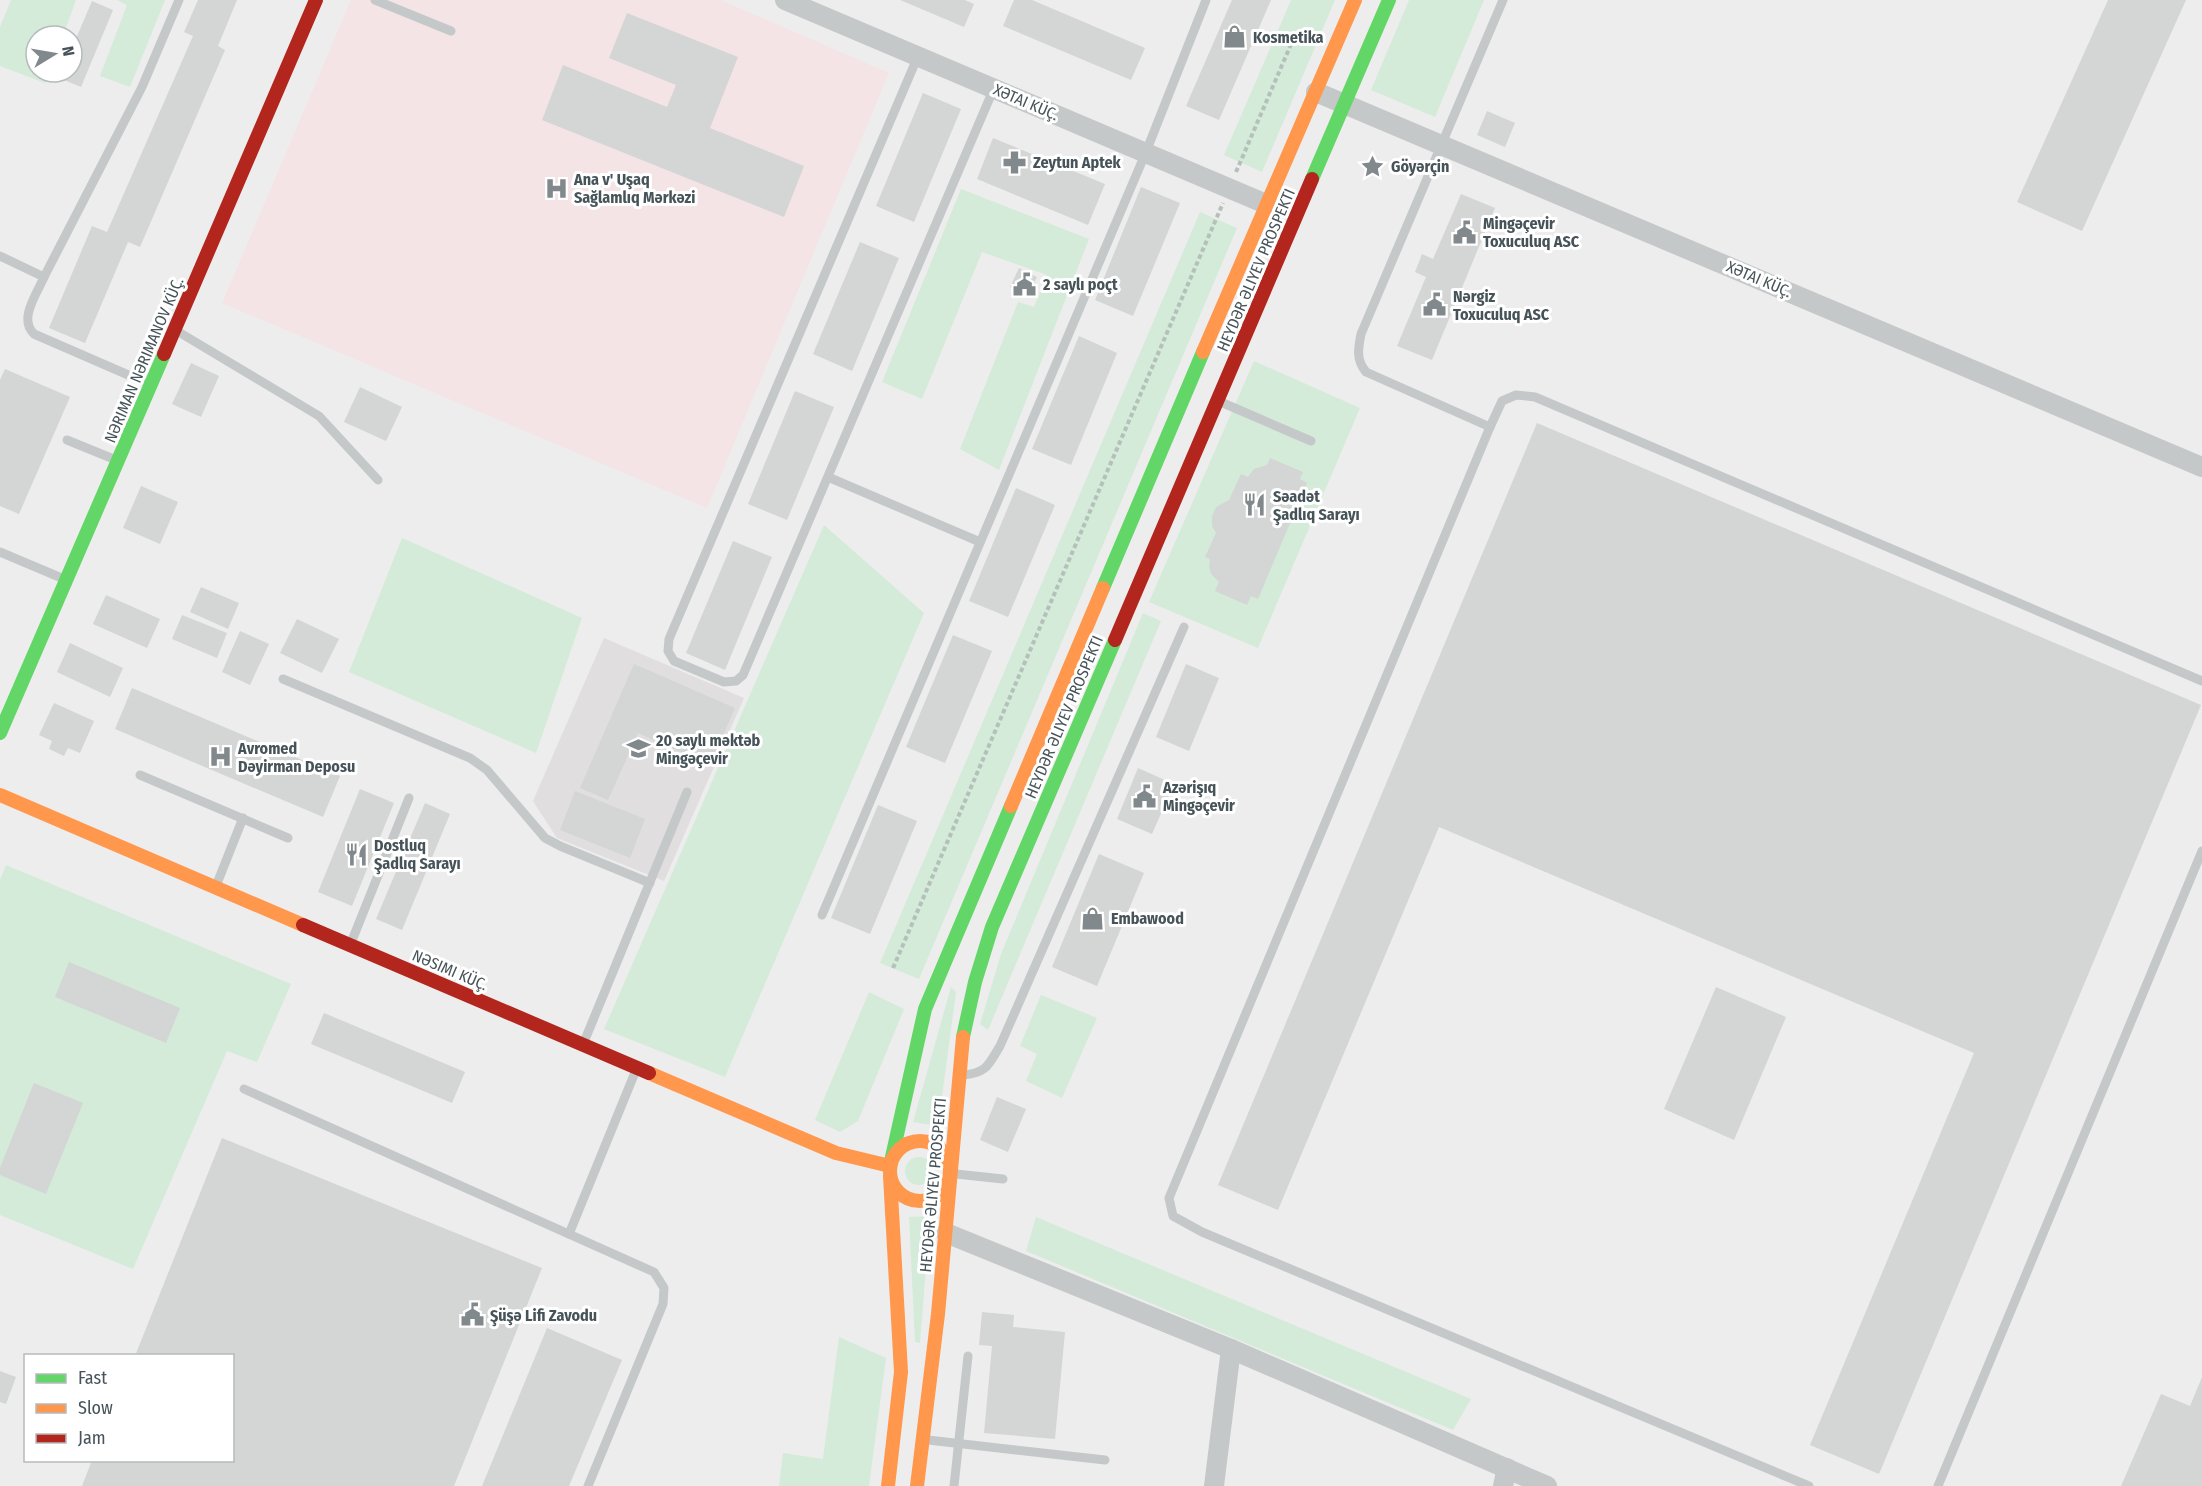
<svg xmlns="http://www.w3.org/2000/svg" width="2202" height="1486" viewBox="0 0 2202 1486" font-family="'Fira Sans Condensed',sans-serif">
<rect width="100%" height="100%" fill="#eeeded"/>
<polygon fill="#e0dedf" points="604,638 744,698 664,881 557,838 533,801"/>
<polygon fill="#f4e4e6" points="351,0 721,0 889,73 707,508 222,303"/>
<g fill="#d3ebd8">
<polygon points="11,0 76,0 63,36 36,36 36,72 49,72 45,83 0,66 0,27"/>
<polygon points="117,0 165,0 130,87 100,76 127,5"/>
<polygon points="1291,0 1335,0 1262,172 1224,155"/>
<polygon points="1409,0 1484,0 1435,117 1371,90"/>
<polygon points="961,189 1089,239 999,470 960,449 1018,302 1034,307 1047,275 982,252 922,399 882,382"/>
<polygon points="1200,212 1237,228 919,979 880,963"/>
<polygon points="1254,361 1360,408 1258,648 1149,602"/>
<polygon points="824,525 924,613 725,1077 604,1029"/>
<polygon points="402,538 582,618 536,753 349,672"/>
<polygon points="1143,613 1161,621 988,1030 980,1024 1001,954"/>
<polygon points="6,865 291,984 257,1062 227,1051 133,1269 0,1215 0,880"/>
<polygon points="951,987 956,992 938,1126 913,1122"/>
<polygon points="869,992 904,1009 858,1121 840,1132 815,1120"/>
<polygon points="1041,995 1097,1018 1062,1098 1026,1081 1037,1054 1020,1046"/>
<circle cx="919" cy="1171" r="14"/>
<polygon points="930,1216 920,1343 915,1342 909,1217"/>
<polygon points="1036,1217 1471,1399 1453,1430 1026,1251"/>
<polygon points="839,1337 886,1358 869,1486 779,1486 783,1453 823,1459"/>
</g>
<g fill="#d4d5d5">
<polygon points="198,0 237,0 218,46 225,50 140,247 128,242 85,343 49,328 92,226 107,232 193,36 184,32"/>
<polygon points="900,0 965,0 974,4 964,27"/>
<polygon points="1014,0 1032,0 1145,48 1131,80 1003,26"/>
<polygon points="1232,0 1271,0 1219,120 1186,106"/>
<polygon points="2108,0 2186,0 2082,231 2017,202"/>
<polygon points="92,1 113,10 81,87 59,78 62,72 72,72 72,48"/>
<polygon points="627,13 738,57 710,128 804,166 784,217 542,120 563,65 667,107 676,85 609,58"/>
<polygon points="923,93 961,109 914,222 876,206"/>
<polygon points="1487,111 1515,123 1505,147 1477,135"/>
<polygon points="993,138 1105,184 1088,225 977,179"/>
<polygon points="1141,187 1180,203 1133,316 1095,300"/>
<polygon points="1461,194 1495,208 1432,360 1397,346 1426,277 1415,272 1422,254 1433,259"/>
<polygon points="860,242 899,258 852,371 813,354"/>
<polygon points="1019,268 1037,277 1028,296 1010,287"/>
<polygon points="1079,336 1117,353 1071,465 1032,449"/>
<polygon points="191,363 219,376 201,417 172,404"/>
<polygon points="5,369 70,397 19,514 0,506 0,380"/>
<polygon points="360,387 402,407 386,441 344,422"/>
<polygon points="795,391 834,407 787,520 748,504"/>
<polygon points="1537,423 2201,705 1879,1474 1810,1445 1974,1053 1439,827 1278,1210 1218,1185"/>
<polygon points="1270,458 1303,472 1300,479 1307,483 1258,599 1251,596 1247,605 1215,591 1219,582 1211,574 1209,566 1210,559 1205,557 1216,533 1212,526 1212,516 1216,507 1229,500 1241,474 1248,477 1254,469 1267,465"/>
<polygon points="141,486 178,502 160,544 123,528"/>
<polygon points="1016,488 1055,505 1008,617 969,601"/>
<polygon points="733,541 772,557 725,670 686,653"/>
<polygon points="201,587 239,603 228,629 190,612"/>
<polygon points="106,595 160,619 147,648 93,624"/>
<polygon points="182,615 227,633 217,658 172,639"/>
<polygon points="297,619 339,639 322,673 280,653"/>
<polygon points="240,631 269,644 250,685 222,672"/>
<polygon points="953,635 992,651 945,763 906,747"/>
<polygon points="70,643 123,668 110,697 57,672"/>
<polygon points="634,664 735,708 710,765 638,733 608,800 580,788"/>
<polygon points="1186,664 1219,678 1189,751 1156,737"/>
<polygon points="132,688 340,776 323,817 115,729"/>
<polygon points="54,703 94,721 80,753 68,748 64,756 49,749 52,741 39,735"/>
<polygon points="1138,768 1174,784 1152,834 1117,819"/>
<polygon points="360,789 394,803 352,906 318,892"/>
<polygon points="575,791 645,819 630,858 560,830"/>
<polygon points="425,803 450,814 402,930 376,919"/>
<polygon points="878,805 917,821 870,934 831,918"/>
<polygon points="1099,854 1144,873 1097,986 1052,967"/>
<polygon points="69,962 180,1008 166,1043 55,997"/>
<polygon points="1716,987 1786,1017 1734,1140 1664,1109"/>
<polygon points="324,1013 465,1072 452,1103 311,1044"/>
<polygon points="34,1083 83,1103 46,1194 0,1175 0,1168"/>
<polygon points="997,1097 1026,1109 1008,1152 980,1140"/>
<polygon points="222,1138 542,1268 454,1486 82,1486 92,1460 232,1460 232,1356 135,1356"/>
<polygon points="982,1312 1014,1315 1013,1327 1065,1332 1055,1439 984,1433 992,1346 979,1345"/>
<polygon points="547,1328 622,1360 569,1486 482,1486"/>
<polygon points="0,1371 16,1377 6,1404 0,1402"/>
<polygon points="2202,1377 2202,1486 2121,1486 2161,1394 2190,1406"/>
</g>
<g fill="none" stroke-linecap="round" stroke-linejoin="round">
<g stroke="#b5c0bb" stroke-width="4" stroke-dasharray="4.5 3" stroke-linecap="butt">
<polyline points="1236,172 1295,35"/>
<polyline points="893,968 1223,203"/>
</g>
<g stroke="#c5c8c9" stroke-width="9">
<polyline points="375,0 451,31"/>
<path d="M1503,0L1361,334C1358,349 1356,360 1366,372L1490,427L1169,1198L1173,1216L1202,1232L1809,1486"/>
<polyline points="918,56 669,639 668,651 674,661 724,682 736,681 743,675 994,88"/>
<path d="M0,256L44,277C37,294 18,319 34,334L149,384"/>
<polyline points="44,277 142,87 179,0"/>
<polyline points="177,331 319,416 378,480"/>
<polyline points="1223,403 1311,441"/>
<polyline points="1490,427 1502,401 1516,395 1535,397 2202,681"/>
<polyline points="67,440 116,460"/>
<polyline points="828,477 980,542"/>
<polyline points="0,552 64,579"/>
<polyline points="283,679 470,758 487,770 545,838 560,846 650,883"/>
<polyline points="140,775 288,838"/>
<polyline points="216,886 243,818"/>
<polyline points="822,915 1146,152 1206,0"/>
<polyline points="351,943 409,798"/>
<polyline points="584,1042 687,792"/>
<path d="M964,1075C988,1072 988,1065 1000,1046L1184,627"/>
<polyline points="244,1089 654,1272 664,1288 663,1304 588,1486"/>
<polyline points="956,1174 1003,1179"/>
<polyline points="569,1234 636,1070"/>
<polyline points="928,1440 1105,1460"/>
<polyline points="954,1486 968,1356"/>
<polyline points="1938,1486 2202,851"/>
</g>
<g stroke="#c5c8c9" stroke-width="20">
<polyline points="785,0 1266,204"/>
<polyline points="1316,92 2202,467"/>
<polyline points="946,1233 1231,1349 1547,1486"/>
<polyline points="1214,1486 1231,1349"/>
<polyline points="1503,1486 1507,1468"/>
</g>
<g stroke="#63d668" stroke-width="14">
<polyline points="1312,179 1389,0"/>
<polyline points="1103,588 1203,352"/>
<polyline points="0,733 164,354"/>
<polyline points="963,1037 975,982 992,927 1115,640"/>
<polyline points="890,1166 925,1009 1011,806"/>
</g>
<g stroke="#ff974d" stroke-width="14">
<polyline points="1203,352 1355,0"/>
<polyline points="0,795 303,925"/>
<polyline points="1011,806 1103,588"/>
<polyline points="649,1073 836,1153 890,1166"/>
<circle cx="920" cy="1171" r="30"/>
<polyline points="888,1486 901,1372 890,1176"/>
<polyline points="917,1486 938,1314 963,1037"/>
</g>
<g stroke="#b3261e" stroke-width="14">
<polyline points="164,354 316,0"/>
<polyline points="1115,640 1312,179"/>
<polyline points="303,925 649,1073"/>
</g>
</g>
<defs>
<symbol id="shop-bare" viewBox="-9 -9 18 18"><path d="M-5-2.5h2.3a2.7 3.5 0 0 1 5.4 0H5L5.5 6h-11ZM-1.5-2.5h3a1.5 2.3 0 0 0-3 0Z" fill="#81898c" stroke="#fff" stroke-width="2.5" paint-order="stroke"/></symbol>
<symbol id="pharmacy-bare" viewBox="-9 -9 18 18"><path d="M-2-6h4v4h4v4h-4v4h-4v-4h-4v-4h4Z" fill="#81898c" stroke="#fff" stroke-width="2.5" paint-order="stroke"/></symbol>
<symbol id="sight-bare" viewBox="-9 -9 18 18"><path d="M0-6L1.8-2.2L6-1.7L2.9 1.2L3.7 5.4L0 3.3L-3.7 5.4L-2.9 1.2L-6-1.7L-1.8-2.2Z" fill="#81898c" stroke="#fff" stroke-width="2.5" paint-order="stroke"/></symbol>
<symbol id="hospital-bare" viewBox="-9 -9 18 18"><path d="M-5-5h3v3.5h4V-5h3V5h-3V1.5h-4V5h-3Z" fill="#81898c" stroke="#fff" stroke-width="2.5" paint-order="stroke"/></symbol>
<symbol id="civic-bare" viewBox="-9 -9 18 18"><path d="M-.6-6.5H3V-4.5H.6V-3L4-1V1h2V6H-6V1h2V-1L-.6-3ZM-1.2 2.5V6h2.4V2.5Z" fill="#81898c" stroke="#fff" stroke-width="2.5" paint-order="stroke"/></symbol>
<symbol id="restaurant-bare" viewBox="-9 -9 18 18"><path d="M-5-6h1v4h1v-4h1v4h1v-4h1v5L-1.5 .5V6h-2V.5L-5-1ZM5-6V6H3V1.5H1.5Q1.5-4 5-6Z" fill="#81898c" stroke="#fff" stroke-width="2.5" paint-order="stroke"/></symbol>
<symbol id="school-bare" viewBox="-9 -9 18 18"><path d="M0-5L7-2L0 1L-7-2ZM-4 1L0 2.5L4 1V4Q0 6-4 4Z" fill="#81898c" stroke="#fff" stroke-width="2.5" paint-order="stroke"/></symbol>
</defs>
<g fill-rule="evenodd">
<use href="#shop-bare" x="1218" y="20" width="33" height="33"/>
<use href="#pharmacy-bare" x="998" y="146" width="33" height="33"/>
<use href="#sight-bare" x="1356" y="150" width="33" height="33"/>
<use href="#hospital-bare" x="540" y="172" width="33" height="33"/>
<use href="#civic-bare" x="1448" y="216" width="33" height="33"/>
<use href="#civic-bare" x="1008" y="268" width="33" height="33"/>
<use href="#civic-bare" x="1418" y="288" width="33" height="33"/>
<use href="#restaurant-bare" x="1238" y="488" width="33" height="33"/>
<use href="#school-bare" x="622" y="732" width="33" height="33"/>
<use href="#hospital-bare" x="204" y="740" width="33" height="33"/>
<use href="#civic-bare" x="1128" y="780" width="33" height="33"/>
<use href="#restaurant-bare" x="340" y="838" width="33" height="33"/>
<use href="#shop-bare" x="1076" y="902" width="33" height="33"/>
<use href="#civic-bare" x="456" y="1298" width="33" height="33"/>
</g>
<g text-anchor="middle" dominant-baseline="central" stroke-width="6" stroke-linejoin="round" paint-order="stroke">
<g font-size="16" font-weight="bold" fill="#465358" stroke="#fff" text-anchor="start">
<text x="1253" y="37">Kosmetika</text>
<text x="1033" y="162">Zeytun Aptek</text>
<text x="1391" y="166">Göyərçin</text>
<text x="574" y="179">Ana v' Uşaq<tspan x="574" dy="18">Sağlamlıq Mərkəzi</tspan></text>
<text x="1483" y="223">Mingəçevir<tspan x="1483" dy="18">Toxuculuq ASC</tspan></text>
<text x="1043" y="284">2 saylı poçt</text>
<text x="1453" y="296">Nərgiz<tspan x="1453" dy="18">Toxuculuq ASC</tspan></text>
<text x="1273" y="496">Səadət<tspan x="1273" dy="18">Şadlıq Sarayı</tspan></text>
<text x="656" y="740">20 saylı məktəb<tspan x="656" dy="18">Mingəçevir</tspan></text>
<text x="238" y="748">Avromed<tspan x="238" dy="18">Dəyirman Deposu</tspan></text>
<text x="1163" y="787">Azərişıq<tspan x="1163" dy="18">Mingəçevir</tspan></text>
<text x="374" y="845">Dostluq<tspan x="374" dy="18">Şadlıq Sarayı</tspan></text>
<text x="1111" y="918">Embawood</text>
<text x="490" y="1315">Şüşə Lifi Zavodu</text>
</g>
<g font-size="16" fill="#465358" stroke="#fff">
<text transform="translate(1026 102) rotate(23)">XƏTAI KÜÇ.</text>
<text transform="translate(1256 270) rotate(-67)">HEYDƏR ƏLIYEV PROSPEKTI</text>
<text transform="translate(1759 279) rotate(23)">XƏTAI KÜÇ.</text>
<text transform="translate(144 360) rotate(-67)">NƏRIMAN NƏRIMANOV KÜÇ.</text>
<text transform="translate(1064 717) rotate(-67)">HEYDƏR ƏLIYEV PROSPEKTI</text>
<text transform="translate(450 970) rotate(23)">NƏSIMI KÜÇ.</text>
<text transform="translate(933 1185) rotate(-85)">HEYDƏR ƏLIYEV PROSPEKTI</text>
</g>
</g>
<rect x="24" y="1354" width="210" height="108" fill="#ffffff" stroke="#b5babc" stroke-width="1.5"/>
<rect x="36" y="1374" width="30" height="9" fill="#63d668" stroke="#b5babc" stroke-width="1.5"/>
<text x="78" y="1384" font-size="18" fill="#465358">Fast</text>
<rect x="36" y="1404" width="30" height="9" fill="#ff974d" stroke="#b5babc" stroke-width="1.5"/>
<text x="78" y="1414" font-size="18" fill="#465358">Slow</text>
<rect x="36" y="1434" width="30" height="9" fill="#b3261e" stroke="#b5babc" stroke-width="1.5"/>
<text x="78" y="1444" font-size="18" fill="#465358">Jam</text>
<g transform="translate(54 54) rotate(79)"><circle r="28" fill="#ffffff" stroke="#b5babc" stroke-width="1.5"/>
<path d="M0-4.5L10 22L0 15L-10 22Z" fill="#81898c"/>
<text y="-9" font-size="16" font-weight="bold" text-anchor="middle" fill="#465358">N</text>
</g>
</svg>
